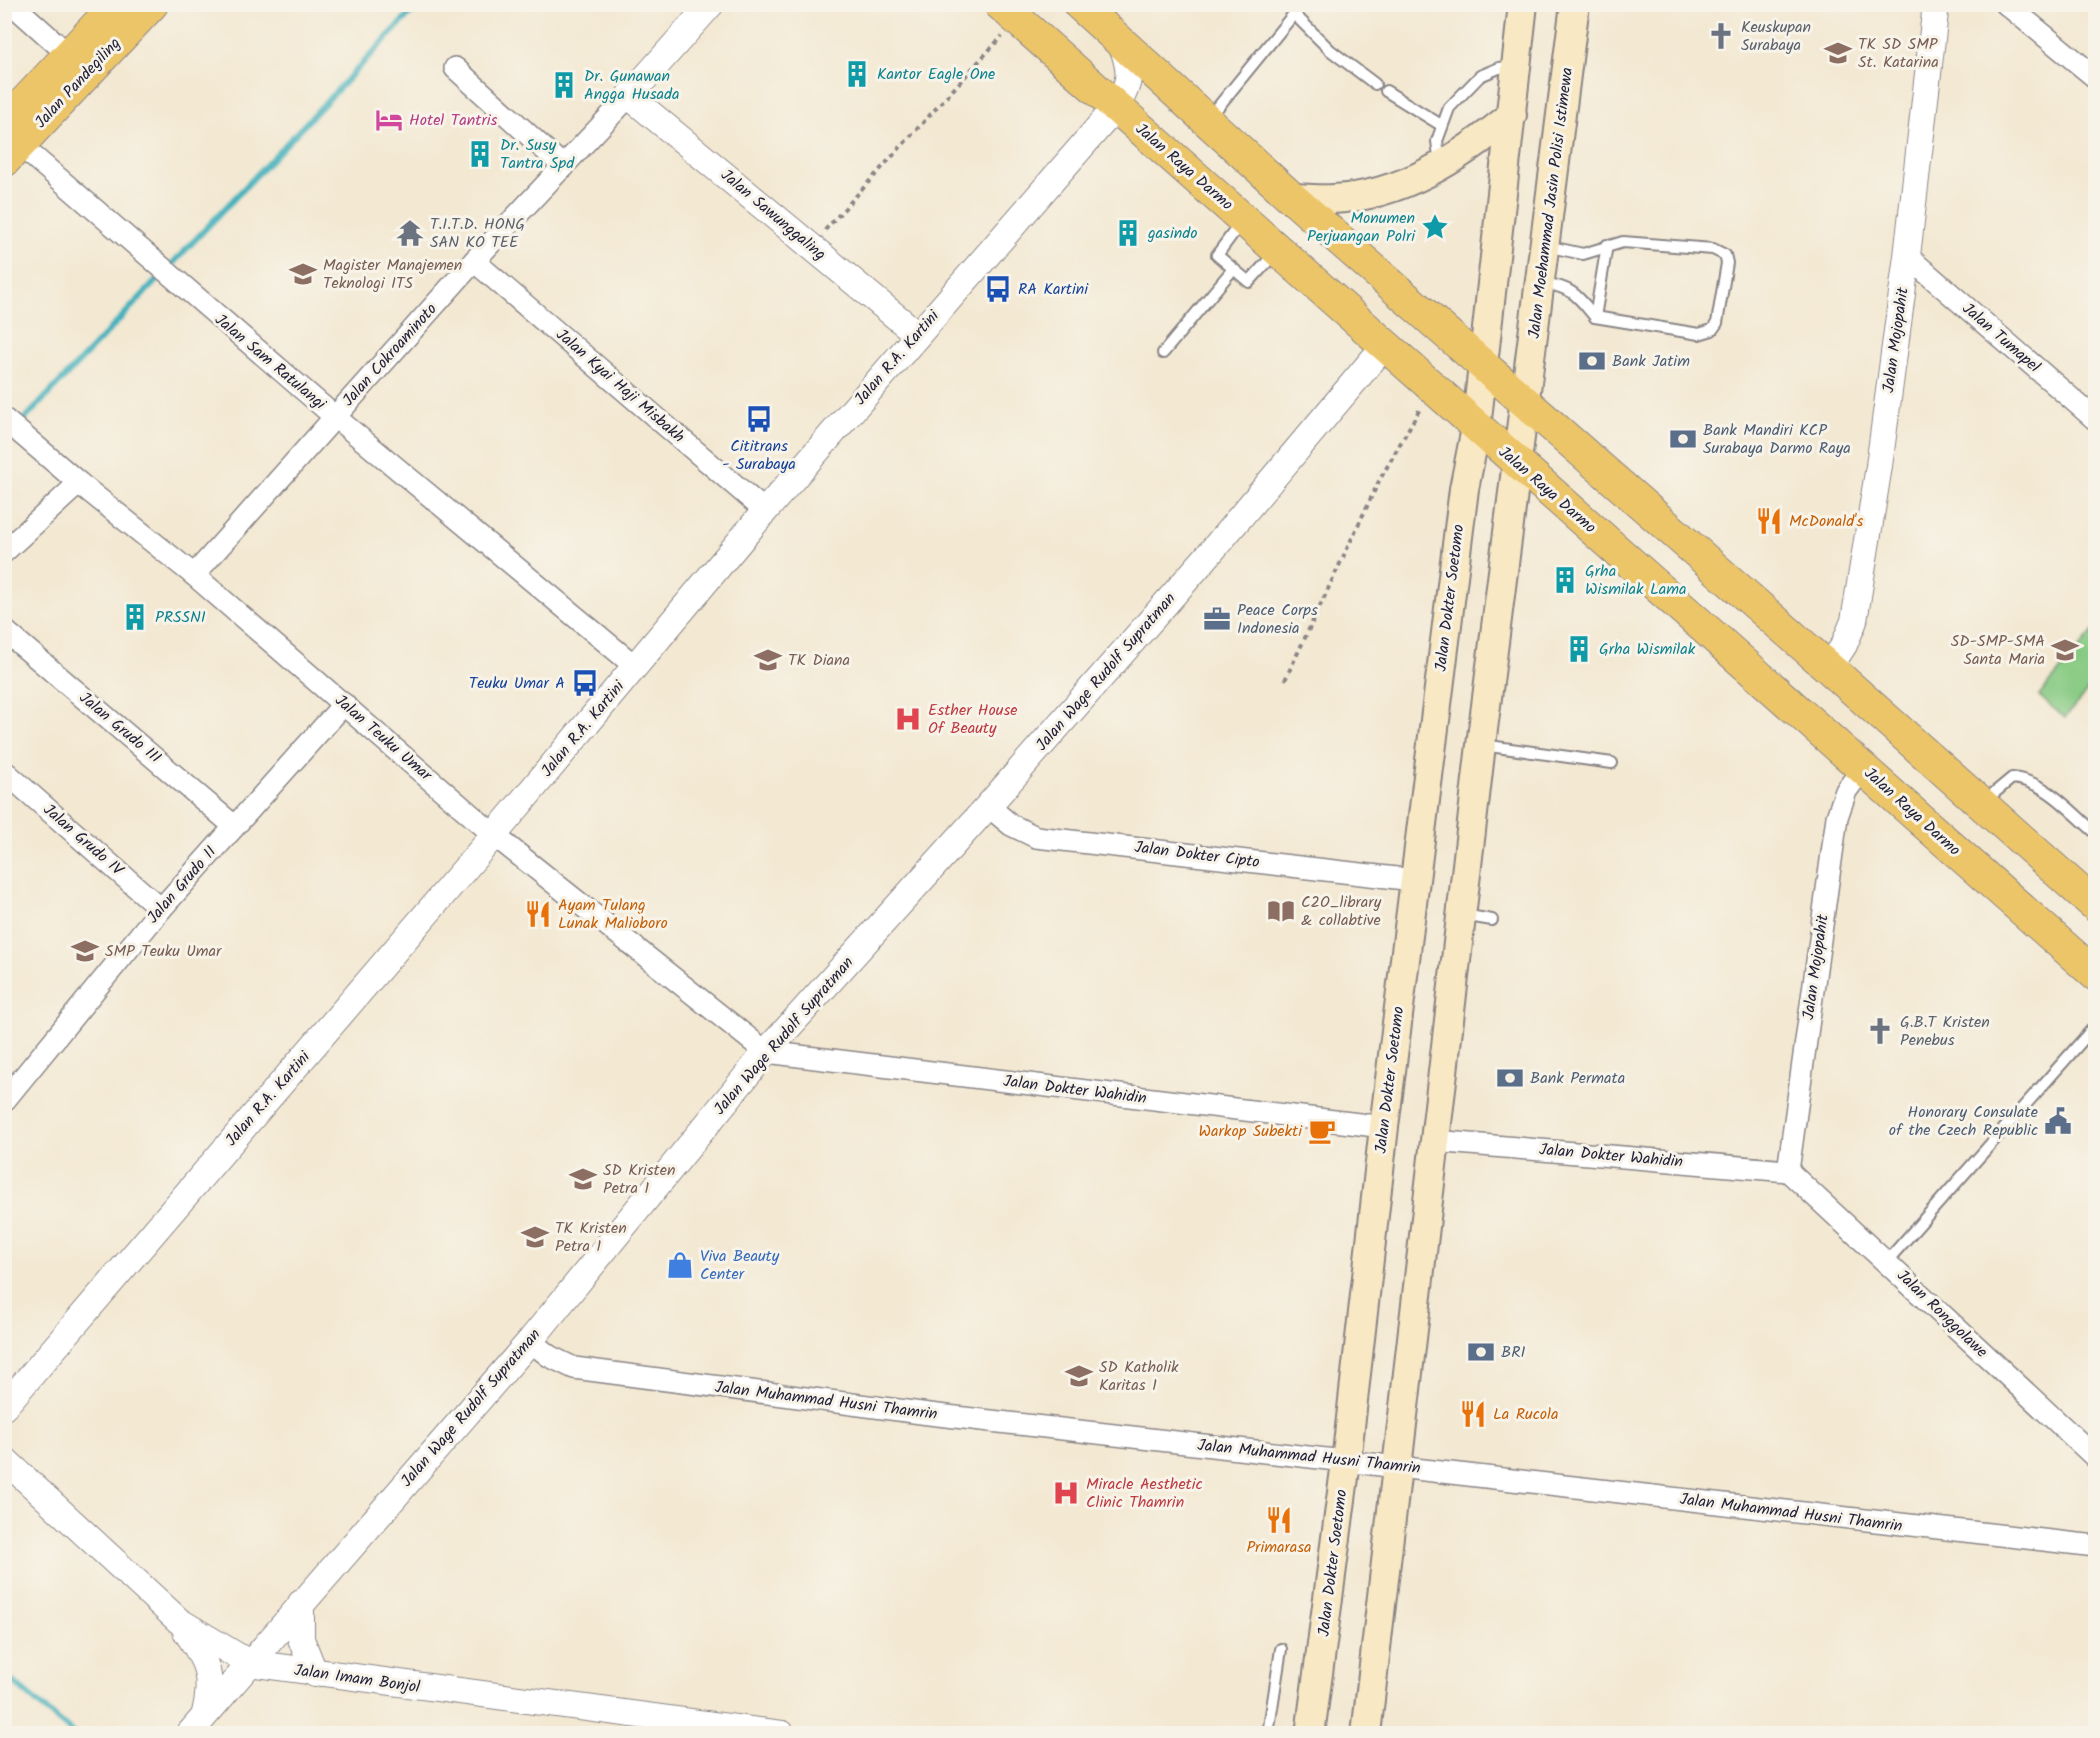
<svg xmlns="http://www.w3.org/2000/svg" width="2100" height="1738" viewBox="0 0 2100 1738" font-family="Kalam,sans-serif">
<rect width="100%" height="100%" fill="#f7f3e8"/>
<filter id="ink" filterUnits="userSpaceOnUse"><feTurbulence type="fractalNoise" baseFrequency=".0167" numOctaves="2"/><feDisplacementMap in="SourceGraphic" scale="12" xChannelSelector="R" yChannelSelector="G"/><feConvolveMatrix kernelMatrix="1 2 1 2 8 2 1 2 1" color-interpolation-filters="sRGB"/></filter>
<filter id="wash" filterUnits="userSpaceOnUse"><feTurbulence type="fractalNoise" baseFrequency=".008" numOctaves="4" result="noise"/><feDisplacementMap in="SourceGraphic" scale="24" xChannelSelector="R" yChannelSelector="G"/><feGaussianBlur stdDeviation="1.35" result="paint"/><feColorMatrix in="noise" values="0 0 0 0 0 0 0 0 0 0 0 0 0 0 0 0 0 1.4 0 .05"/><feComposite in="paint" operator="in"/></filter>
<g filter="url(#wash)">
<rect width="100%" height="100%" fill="#f3e8d2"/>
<polygon fill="#87ca83" stroke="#54765f" stroke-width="1.5" points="2095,629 2095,681 2065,718 2039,696"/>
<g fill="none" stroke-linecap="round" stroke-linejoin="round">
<g stroke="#42b1bc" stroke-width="6">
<polyline points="4,441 419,4"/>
<polyline points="4,1674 74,1734"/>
</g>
</g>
</g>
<g filter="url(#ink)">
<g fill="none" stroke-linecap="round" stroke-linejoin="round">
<defs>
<g id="service">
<polyline points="1294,14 1330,50 1375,84"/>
<polyline points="1101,19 1113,4"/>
<polyline points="1386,91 1441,125"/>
<polyline points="1209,118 1302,4"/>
<polyline points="1440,163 1437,141 1449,108 1480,76 1499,68 1516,66"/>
<polyline points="1242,221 1217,255 1249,282 1276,252"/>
<path d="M1542,283C1572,287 1577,295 1595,317L1699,334L1712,330L1717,323L1727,263L1725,255L1713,249L1623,242L1583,254L1546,246"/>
<polyline points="1595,317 1607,245"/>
<polyline points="1163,353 1233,269"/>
<polyline points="1482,745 1612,763"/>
<path d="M1982,803L2012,778C2046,781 2071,812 2096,833"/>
<polyline points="1463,915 1492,920"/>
<polyline points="1887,1261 2096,1025"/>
<polyline points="1268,1734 1281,1649"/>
</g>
<g id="minor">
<polyline points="12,4 69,55"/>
<polyline points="2006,4 2096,78"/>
<polyline points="455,68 564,167"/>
<polyline points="20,145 335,417 636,667"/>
<polyline points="1907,256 2096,420"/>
<polyline points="474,261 765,511"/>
<polyline points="4,419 79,483 194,575 494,835 766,1052 1384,1127"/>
<polyline points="4,552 79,483"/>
<polyline points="194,575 474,261 629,96"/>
<polyline points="4,630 234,826"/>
<polyline points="4,771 161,909"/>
<polyline points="988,806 1011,825 1036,837 1414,880"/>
<polyline points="4,1101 161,909 344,704"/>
<polyline points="1434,1141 1788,1171"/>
<polyline points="1788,1171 2096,1458"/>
<polyline points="1788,1171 1837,817 1846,791 1863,768"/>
<polyline points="530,1341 549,1356 574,1368 929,1414 2096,1546"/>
</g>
<g id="tertiary">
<polyline points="711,4 629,96 917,334"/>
<polyline points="1829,668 1844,645 1854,621 1879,466 1907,256 1936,4"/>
<path d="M4,1407L494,835L765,511L1116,107C1133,80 1131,69 1120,40"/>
<polyline points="4,1459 179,1621 249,1663 782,1734"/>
<polyline points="301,1603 301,1639 315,1674"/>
<path d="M186,1631C207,1662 214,1676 205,1713"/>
<polyline points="189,1734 530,1341 766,1052 988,806 1210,553 1386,344"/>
</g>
<g id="secondary">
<path d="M1292,198C1305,198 1320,200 1333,199C1402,196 1461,157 1512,115"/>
<polyline points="1310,1734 1346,1462 1384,1127 1464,489 1476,428 1523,4"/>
<polyline points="1366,1734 1481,745 1575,4"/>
</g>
<g id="primary">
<polyline points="1000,4 2096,975"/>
<polyline points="1079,4 1292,198 1829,668 2096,906"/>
<polyline points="4,124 117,4"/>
<polyline points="4,161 152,4"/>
</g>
</defs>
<use href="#service" stroke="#8a8586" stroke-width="14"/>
<use href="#minor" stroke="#8a8586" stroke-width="24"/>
<use href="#tertiary" stroke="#8a8586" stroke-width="28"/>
<use href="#secondary" stroke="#8a8586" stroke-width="32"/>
<use href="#primary" stroke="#8a8586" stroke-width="34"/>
<g stroke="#8a8586" stroke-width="4" stroke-dasharray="4.5 4.5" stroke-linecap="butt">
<polyline points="825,230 1002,36"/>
<polyline points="1285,680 1379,481 1421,407"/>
</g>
<use href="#service" stroke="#fff" stroke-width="10"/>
<use href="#minor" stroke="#fff" stroke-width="21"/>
<use href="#tertiary" stroke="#fff" stroke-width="26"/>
<use href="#secondary" stroke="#f8e8c3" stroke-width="28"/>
<use href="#primary" stroke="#edc569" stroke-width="32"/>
</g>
</g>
<defs>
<symbol id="church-bare" viewBox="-9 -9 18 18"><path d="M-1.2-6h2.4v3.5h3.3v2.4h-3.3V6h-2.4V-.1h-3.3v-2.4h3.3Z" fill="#6b7280" stroke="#f7f3e8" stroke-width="2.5" paint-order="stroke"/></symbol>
<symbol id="school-bare" viewBox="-9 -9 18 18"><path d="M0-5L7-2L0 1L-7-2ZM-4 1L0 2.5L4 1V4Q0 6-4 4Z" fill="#8d6e63" stroke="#f7f3e8" stroke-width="2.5" paint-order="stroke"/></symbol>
<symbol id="building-bare" viewBox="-9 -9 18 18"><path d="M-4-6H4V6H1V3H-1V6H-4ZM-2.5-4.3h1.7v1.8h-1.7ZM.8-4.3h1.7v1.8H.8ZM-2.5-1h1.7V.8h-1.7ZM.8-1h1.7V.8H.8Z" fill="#0f9aa8" stroke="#f7f3e8" stroke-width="2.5" paint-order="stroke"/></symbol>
<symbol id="hotel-bare" viewBox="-9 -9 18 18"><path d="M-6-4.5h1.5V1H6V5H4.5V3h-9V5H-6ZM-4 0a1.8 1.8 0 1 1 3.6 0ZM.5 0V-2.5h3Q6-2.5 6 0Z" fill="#d1479c" stroke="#f7f3e8" stroke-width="2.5" paint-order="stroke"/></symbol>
<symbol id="sight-bare" viewBox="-9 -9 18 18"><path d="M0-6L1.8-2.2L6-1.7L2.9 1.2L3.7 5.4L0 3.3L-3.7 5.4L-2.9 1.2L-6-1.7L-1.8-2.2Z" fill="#0f9aa8" stroke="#f7f3e8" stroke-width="2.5" paint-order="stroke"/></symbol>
<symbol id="temple-bare" viewBox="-9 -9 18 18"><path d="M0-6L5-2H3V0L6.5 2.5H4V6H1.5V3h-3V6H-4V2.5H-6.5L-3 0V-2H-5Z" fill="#6b7280" stroke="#f7f3e8" stroke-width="2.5" paint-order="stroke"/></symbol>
<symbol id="university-bare" viewBox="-9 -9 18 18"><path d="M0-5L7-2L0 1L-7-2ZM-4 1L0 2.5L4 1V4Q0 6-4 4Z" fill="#8d6e63" stroke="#f7f3e8" stroke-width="2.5" paint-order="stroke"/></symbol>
<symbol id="bus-bare" viewBox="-9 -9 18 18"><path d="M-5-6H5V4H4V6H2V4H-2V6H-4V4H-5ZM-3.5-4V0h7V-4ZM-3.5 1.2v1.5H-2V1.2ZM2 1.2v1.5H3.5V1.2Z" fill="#1a4fb4" stroke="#f7f3e8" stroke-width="2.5" paint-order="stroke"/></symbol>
<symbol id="bank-bare" viewBox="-9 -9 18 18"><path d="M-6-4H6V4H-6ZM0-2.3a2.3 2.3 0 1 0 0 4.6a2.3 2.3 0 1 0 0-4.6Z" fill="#5c6f8a" stroke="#f7f3e8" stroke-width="2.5" paint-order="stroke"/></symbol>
<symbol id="restaurant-bare" viewBox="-9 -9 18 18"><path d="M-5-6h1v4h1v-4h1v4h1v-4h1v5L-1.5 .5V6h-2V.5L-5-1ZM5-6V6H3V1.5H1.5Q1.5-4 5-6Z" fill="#e8710a" stroke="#f7f3e8" stroke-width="2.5" paint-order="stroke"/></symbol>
<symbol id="office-bare" viewBox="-9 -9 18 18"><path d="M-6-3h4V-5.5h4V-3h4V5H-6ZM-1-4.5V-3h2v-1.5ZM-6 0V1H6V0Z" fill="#5c6f8a" stroke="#f7f3e8" stroke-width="2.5" paint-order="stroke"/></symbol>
<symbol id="hospital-bare" viewBox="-9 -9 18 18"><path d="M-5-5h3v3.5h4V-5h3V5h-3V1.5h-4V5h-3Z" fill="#e0444e" stroke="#f7f3e8" stroke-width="2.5" paint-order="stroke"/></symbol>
<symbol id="library-bare" viewBox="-9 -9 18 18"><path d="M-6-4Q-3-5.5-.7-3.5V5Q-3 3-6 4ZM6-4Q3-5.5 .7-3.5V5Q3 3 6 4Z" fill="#8d6e63" stroke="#f7f3e8" stroke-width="2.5" paint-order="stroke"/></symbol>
<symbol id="civic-bare" viewBox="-9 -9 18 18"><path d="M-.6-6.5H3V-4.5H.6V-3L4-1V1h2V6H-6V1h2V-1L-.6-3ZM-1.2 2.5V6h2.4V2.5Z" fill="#5c6f8a" stroke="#f7f3e8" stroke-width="2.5" paint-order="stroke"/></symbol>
<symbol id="cafe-bare" viewBox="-9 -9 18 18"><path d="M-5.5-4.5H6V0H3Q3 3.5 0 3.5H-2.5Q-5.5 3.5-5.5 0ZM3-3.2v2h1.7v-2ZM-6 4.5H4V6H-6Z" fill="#e8710a" stroke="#f7f3e8" stroke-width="2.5" paint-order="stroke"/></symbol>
<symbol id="shop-bare" viewBox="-9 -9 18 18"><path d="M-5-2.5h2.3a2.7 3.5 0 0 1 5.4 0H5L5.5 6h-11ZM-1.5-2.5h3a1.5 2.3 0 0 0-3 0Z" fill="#3f7fe0" stroke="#f7f3e8" stroke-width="2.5" paint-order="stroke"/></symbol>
</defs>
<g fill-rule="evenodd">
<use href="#church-bare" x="1702" y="17" width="38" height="38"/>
<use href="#school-bare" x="1819" y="34" width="38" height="38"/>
<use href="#building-bare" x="838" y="55" width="38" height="38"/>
<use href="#building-bare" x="545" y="66" width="38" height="38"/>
<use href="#hotel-bare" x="370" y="101" width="38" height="38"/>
<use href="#building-bare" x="461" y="135" width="38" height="38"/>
<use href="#sight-bare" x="1416" y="208" width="38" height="38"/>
<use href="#temple-bare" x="391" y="214" width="38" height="38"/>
<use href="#building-bare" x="1109" y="214" width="38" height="38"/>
<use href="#university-bare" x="284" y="255" width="38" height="38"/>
<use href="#bus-bare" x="979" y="270" width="38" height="38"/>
<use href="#bank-bare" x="1573" y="342" width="38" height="38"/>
<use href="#bus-bare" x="740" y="400" width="38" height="38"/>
<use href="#bank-bare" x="1664" y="420" width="38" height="38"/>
<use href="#restaurant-bare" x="1750" y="502" width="38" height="38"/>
<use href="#building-bare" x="1546" y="561" width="38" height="38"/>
<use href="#building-bare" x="116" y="598" width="38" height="38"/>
<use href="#office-bare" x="1198" y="600" width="38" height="38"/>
<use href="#building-bare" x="1560" y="630" width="38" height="38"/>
<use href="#school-bare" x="2046" y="631" width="38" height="38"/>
<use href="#school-bare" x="749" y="641" width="38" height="38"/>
<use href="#bus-bare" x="566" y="664" width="38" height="38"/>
<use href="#hospital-bare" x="889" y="700" width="38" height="38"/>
<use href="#library-bare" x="1262" y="892" width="38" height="38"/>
<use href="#restaurant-bare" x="519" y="895" width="38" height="38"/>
<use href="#school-bare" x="66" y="932" width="38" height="38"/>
<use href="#church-bare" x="1861" y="1012" width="38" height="38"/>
<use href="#bank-bare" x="1491" y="1059" width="38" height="38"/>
<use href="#civic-bare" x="2039" y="1102" width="38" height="38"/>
<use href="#cafe-bare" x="1303" y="1112" width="38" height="38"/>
<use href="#school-bare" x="564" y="1160" width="38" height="38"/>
<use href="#school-bare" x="516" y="1218" width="38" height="38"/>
<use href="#shop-bare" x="661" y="1246" width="38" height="38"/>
<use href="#bank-bare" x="1462" y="1333" width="38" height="38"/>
<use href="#school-bare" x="1060" y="1357" width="38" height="38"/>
<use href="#restaurant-bare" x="1454" y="1395" width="38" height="38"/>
<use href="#hospital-bare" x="1047" y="1474" width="38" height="38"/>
<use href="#restaurant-bare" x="1260" y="1501" width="38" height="38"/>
</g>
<g text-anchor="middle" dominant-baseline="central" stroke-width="6" stroke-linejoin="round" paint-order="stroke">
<g font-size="16" fill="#5b616d" stroke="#f7f3e8" text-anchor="start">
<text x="1741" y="27">Keuskupan<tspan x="1741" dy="18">Surabaya</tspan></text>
<text x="430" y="224">T.I.T.D. HONG<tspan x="430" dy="18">SAN KO TEE</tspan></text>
<text x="1900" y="1022">G.B.T Kristen<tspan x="1900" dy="18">Penebus</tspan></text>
</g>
<g font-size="16" fill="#785e54" stroke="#f7f3e8" text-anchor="start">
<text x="1858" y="44">TK SD SMP<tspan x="1858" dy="18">St. Katarina</tspan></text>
<text x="323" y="265">Magister Manajemen<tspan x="323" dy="18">Teknologi ITS</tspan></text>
<text x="2045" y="641" text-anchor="end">SD-SMP-SMA<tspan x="2045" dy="18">Santa Maria</tspan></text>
<text x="788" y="660">TK Diana</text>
<text x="1301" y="902">C2O_library<tspan x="1301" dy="18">&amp; collabtive</tspan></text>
<text x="105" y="951">SMP Teuku Umar</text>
<text x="603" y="1170">SD Kristen<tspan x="603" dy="18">Petra 1</tspan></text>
<text x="555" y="1228">TK Kristen<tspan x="555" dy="18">Petra 1</tspan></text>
<text x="1099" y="1367">SD Katholik<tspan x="1099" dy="18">Karitas 1</tspan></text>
</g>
<g font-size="16" fill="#0d838f" stroke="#f7f3e8" text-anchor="start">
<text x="877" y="74">Kantor Eagle One</text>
<text x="584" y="76">Dr. Gunawan<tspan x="584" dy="18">Angga Husada</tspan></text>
<text x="500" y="145">Dr. Susy<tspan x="500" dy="18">Tantra Spd</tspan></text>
<text x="1415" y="218" text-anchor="end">Monumen<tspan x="1415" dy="18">Perjuangan Polri</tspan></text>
<text x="1148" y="233">gasindo</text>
<text x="1585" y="571">Grha<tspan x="1585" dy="18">Wismilak Lama</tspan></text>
<text x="155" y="617">PRSSNI</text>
<text x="1599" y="649">Grha Wismilak</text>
</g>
<g font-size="16" fill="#22223b" stroke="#f7f3e8">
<text transform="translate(78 83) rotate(-47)">Jalan Pandegiling</text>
<text transform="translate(1184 167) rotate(41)">Jalan Raya Darmo</text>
<text transform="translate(1551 203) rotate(-83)">Jalan Moehammad Jasin Polisi Istimewa</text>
<text transform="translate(773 215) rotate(40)">Jalan Sawunggaling</text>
<text transform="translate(2001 338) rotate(41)">Jalan Tumapel</text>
<text transform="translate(1896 340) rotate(-82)">Jalan Mojopahit</text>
<text transform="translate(390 355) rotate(-48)">Jalan Cokroaminoto</text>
<text transform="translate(897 358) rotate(-49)">Jalan R.A. Kartini</text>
<text transform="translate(270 362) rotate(40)">Jalan Sam Ratulangi</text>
<text transform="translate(620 386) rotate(41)">Jalan Kyai Haji Misbakh</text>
<text transform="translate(1547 490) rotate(41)">Jalan Raya Darmo</text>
<text transform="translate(1450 598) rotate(-83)">Jalan Dokter Soetomo</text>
<text transform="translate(1106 672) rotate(-49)">Jalan Wage Rudolf Supratman</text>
<text transform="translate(120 728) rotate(40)">Jalan Grudo III</text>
<text transform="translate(583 729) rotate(-50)">Jalan R.A. Kartini</text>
<text transform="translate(383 738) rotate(41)">Jalan Teuku Umar</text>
<text transform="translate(1912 812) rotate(42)">Jalan Raya Darmo</text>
<text transform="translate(83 840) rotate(41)">Jalan Grudo IV</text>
<text transform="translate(1197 855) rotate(7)">Jalan Dokter Cipto</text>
<text transform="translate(182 885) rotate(-49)">Jalan Grudo II</text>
<text transform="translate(1816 967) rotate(-82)">Jalan Mojopahit</text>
<text transform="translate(784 1036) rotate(-49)">Jalan Wage Rudolf Supratman</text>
<text transform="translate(1390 1080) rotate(-83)">Jalan Dokter Soetomo</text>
<text transform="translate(1075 1090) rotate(7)">Jalan Dokter Wahidin</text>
<text transform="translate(268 1099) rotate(-49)">Jalan R.A. Kartini</text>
<text transform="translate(1611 1156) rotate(5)">Jalan Dokter Wahidin</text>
<text transform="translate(1942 1314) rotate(44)">Jalan Ronggolawe</text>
<text transform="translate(826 1401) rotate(7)">Jalan Muhammad Husni Thamrin</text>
<text transform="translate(471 1408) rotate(-49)">Jalan Wage Rudolf Supratman</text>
<text transform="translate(1309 1457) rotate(6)">Jalan Muhammad Husni Thamrin</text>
<text transform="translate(1791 1513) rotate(7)">Jalan Muhammad Husni Thamrin</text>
<text transform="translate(1333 1563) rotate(-83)">Jalan Dokter Soetomo</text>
<text transform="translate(357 1679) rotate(8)">Jalan Imam Bonjol</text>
</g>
<g font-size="16" fill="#b23c85" stroke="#f7f3e8" text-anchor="start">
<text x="409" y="120">Hotel Tantris</text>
</g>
<g font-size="16" fill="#164399" stroke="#f7f3e8" text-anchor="start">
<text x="1018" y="289">RA Kartini</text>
<text x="759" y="446" text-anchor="middle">Cititrans<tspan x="759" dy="18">- Surabaya</tspan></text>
<text x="565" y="683" text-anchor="end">Teuku Umar A</text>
</g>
<g font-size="16" fill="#4e5e75" stroke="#f7f3e8" text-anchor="start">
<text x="1612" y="361">Bank Jatim</text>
<text x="1703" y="430">Bank Mandiri KCP<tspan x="1703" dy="18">Surabaya Darmo Raya</tspan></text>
<text x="1237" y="610">Peace Corps<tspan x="1237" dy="18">Indonesia</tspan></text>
<text x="1530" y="1078">Bank Permata</text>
<text x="2038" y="1112" text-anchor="end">Honorary Consulate<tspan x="2038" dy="18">of the Czech Republic</tspan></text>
<text x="1501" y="1352">BRI</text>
</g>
<g font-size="16" fill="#c56008" stroke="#f7f3e8" text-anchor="start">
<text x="1789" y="521">McDonald's</text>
<text x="558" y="905">Ayam Tulang<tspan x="558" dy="18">Lunak Malioboro</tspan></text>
<text x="1302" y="1131" text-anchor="end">Warkop Subekti</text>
<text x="1493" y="1414">La Rucola</text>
<text x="1279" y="1547" text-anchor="middle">Primarasa</text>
</g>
<g font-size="16" fill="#be3a42" stroke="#f7f3e8" text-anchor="start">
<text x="928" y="710">Esther House<tspan x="928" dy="18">Of Beauty</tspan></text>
<text x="1086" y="1484">Miracle Aesthetic<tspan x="1086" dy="18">Clinic Thamrin</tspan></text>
</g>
<g font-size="16" fill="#366cbe" stroke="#f7f3e8" text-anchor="start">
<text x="700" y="1256">Viva Beauty<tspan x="700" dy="18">Center</tspan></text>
</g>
</g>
<rect width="2100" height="1738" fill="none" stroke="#f7f3e8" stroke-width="24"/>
</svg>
